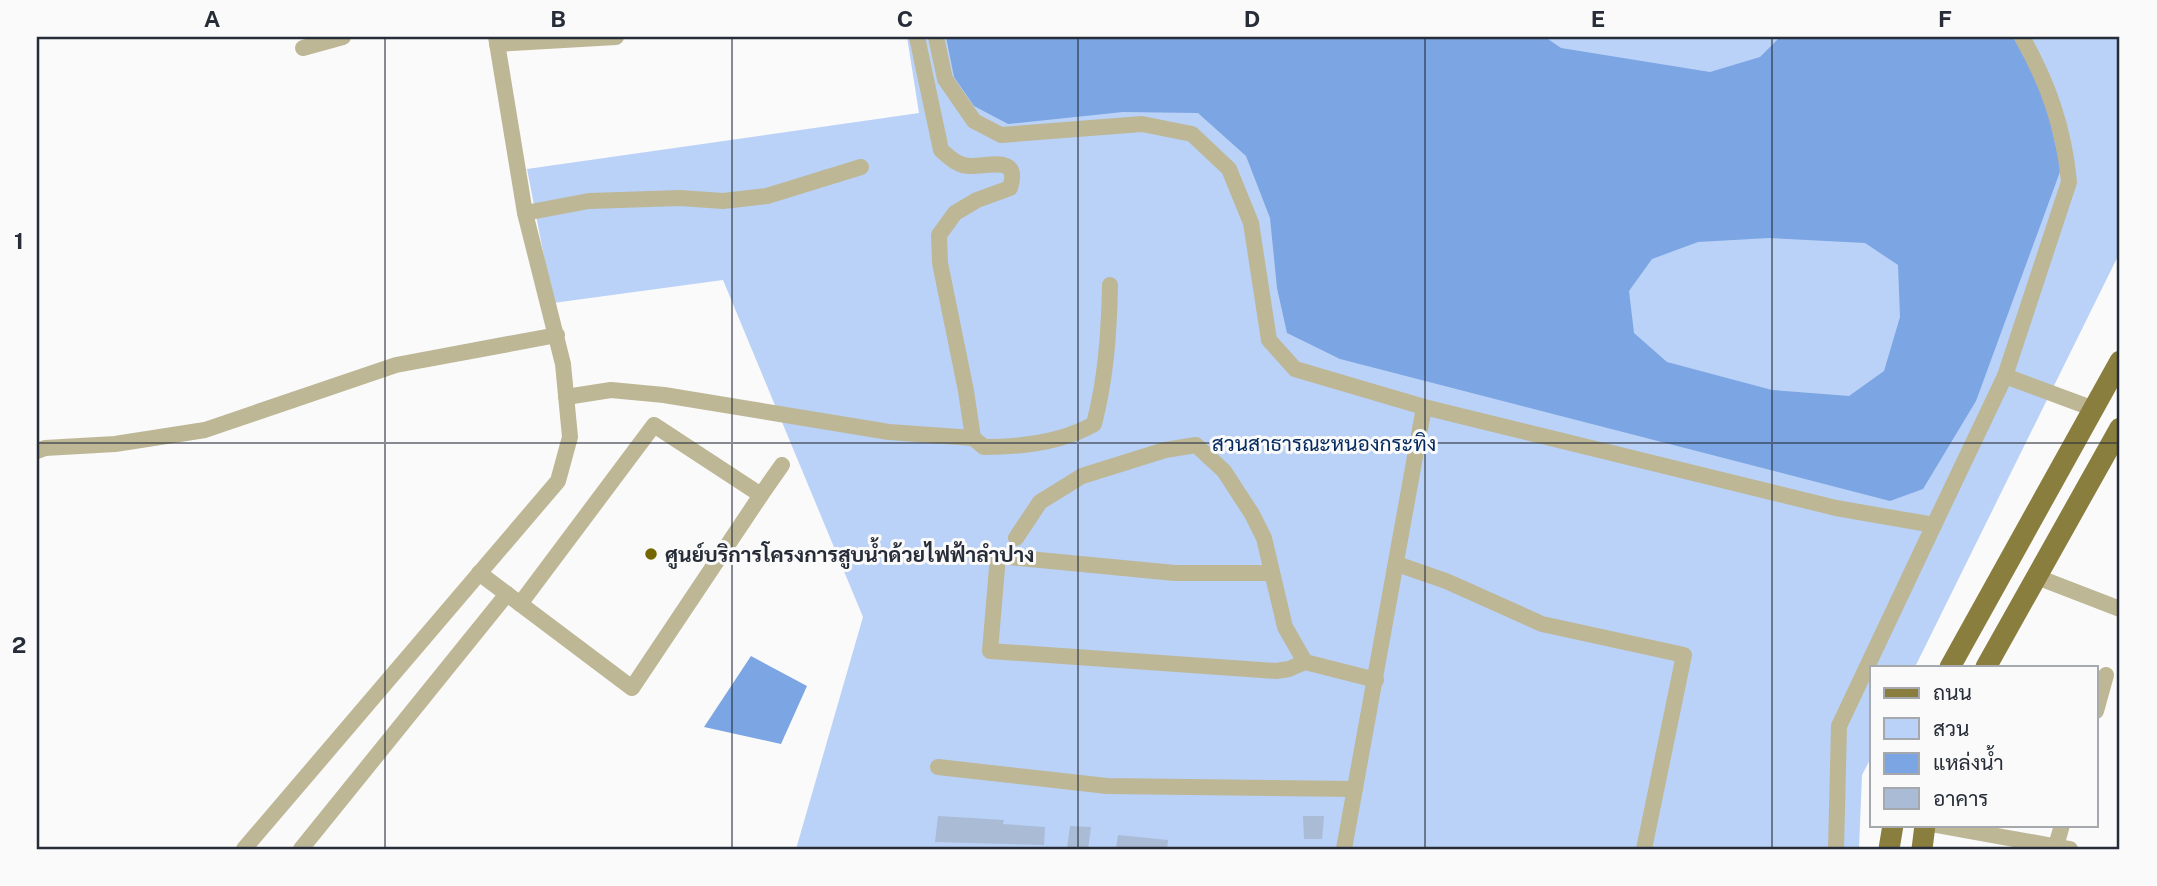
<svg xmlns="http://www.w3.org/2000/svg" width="2157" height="886" viewBox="0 0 2157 886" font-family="'Public Sans',Sarabun,sans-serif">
<rect width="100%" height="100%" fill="#fafafa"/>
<polygon fill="#bad2f7" points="907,37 2120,37 2120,252 1915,667 1872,667 1872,756 1862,775 1859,849 796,849 863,617 723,280 553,303 527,169 919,113"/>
<g fill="#7ca5e3" fill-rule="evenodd">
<path d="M946,37H1545L1561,48L1710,72L1760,57L1780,37H2013L2043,90L2061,169L1976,401L1923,489L1890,501L1340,359L1287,333L1277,288L1270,218L1246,156L1198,113L1123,112L1008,124L974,106L954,77ZM1769,238L1865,243L1898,265L1900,317L1884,371L1849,396L1772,390L1667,362L1634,333L1629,291L1652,259L1698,242Z"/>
<polygon points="751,656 807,686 781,744 704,727"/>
</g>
<g fill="#a9bbd5">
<polygon points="938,816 1004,820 1003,824 1045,827 1044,845 935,842"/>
<polygon points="1303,816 1324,816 1322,839 1304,839"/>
<polygon points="1070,826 1091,827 1088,849 1067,849"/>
<polygon points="1118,835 1168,840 1167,849 1116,849"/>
</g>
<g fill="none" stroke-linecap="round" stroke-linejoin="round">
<g stroke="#bdb796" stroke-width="16">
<path d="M917,37L941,150C950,158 958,166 970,166C987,167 1021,154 1010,188L977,200L955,213L939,235L940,263L966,391L973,438L984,447C1021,447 1061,443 1094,424C1106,378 1109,333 1110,285"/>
<polyline points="936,37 945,79 974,121 1001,135 1142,124 1192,134 1229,169 1251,223 1269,340 1295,369 1424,407 1836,508 1934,525 2005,376 2094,409"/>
<polyline points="497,44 616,37"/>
<polyline points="303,48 343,37"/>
<polyline points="525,213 589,201 680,198 723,201 767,196 861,167"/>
<path d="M2005,376L2069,182C2064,128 2048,83 2022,37"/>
<polyline points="566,397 611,390 664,395 889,432 973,438"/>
<polyline points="37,451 45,448 115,444 205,430 396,365 557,335"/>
<polyline points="761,495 782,465"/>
<polyline points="1016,538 1040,502 1082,476 1165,450 1196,445 1224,471 1252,514 1264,538 1285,627 1305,662 1376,680"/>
<polyline points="1397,564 1446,581 1542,624 1684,655 1644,849"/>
<polyline points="479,573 632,688 761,495 654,425 520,604"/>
<polyline points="1272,573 1175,573 998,556 990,651 1276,671 1289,669 1305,662"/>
<polyline points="2037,577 2120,609"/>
<polyline points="2096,711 2106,675"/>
<polyline points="938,767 1107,786 1355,789"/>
<polyline points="1936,825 2070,849"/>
<polyline points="2056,846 2062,825"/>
<polyline points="244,849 558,481 570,437 563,364 525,213 496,37"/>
<polyline points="301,849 507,594"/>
<polyline points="1344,849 1424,407"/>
<polyline points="1836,849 1839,726 1934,525"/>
</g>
<g stroke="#897e3d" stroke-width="21">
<polyline points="1950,667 2120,361"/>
<polyline points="1986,667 2120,428"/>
<polyline points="1889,849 1893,825"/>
<polyline points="1922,849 1925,825"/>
</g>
</g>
<path fill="none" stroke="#262d38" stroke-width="2" stroke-opacity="0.55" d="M385,37V849M732,37V849M1078,37V849M1425,37V849M1772,37V849M37,443H2120"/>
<circle fill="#766800" stroke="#fafafa" stroke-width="2.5" cx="651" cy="554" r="7"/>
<g text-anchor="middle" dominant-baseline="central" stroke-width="6" stroke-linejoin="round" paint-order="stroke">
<g font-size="21" fill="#03295f" stroke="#fafafa">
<text x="1324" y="443">สวนสาธารณะหนองกระทิง</text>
</g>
<g font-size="21" font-weight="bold" fill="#262d38" stroke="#fafafa" text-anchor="start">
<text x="665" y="554">ศูนย์บริการโครงการสูบน้ำด้วยไฟฟ้าลําปาง</text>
</g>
</g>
<rect width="2157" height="886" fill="none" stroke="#fafafa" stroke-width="77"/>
<rect x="1870" y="666" width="228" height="161" fill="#fafafa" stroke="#a5a8ac" stroke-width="2"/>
<rect x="1884" y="688" width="35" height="10" fill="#897e3d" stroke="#a5a8ac" stroke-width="2"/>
<text x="1933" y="700" font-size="21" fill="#262d38">ถนน</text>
<rect x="1884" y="718" width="35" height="21" fill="#bad2f7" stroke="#a5a8ac" stroke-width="2"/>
<text x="1933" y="736" font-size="21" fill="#262d38">สวน</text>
<rect x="1884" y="753" width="35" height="21" fill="#7ca5e3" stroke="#a5a8ac" stroke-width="2"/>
<text x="1933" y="770" font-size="21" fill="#262d38">แหล่งน้ำ</text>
<rect x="1884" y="788" width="35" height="21" fill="#a9bbd5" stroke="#a5a8ac" stroke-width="2"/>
<text x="1933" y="806" font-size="21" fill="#262d38">อาคาร</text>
<rect x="38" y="38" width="2080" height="810" fill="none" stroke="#262d38" stroke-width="2.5"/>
<g font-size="23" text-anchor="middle" font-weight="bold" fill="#262d38">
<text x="212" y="27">A</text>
<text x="558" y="27">B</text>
<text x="905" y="27">C</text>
<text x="1252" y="27">D</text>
<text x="1598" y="27">E</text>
<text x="1945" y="27">F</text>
<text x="19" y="249">1</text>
<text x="19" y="653">2</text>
</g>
</svg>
